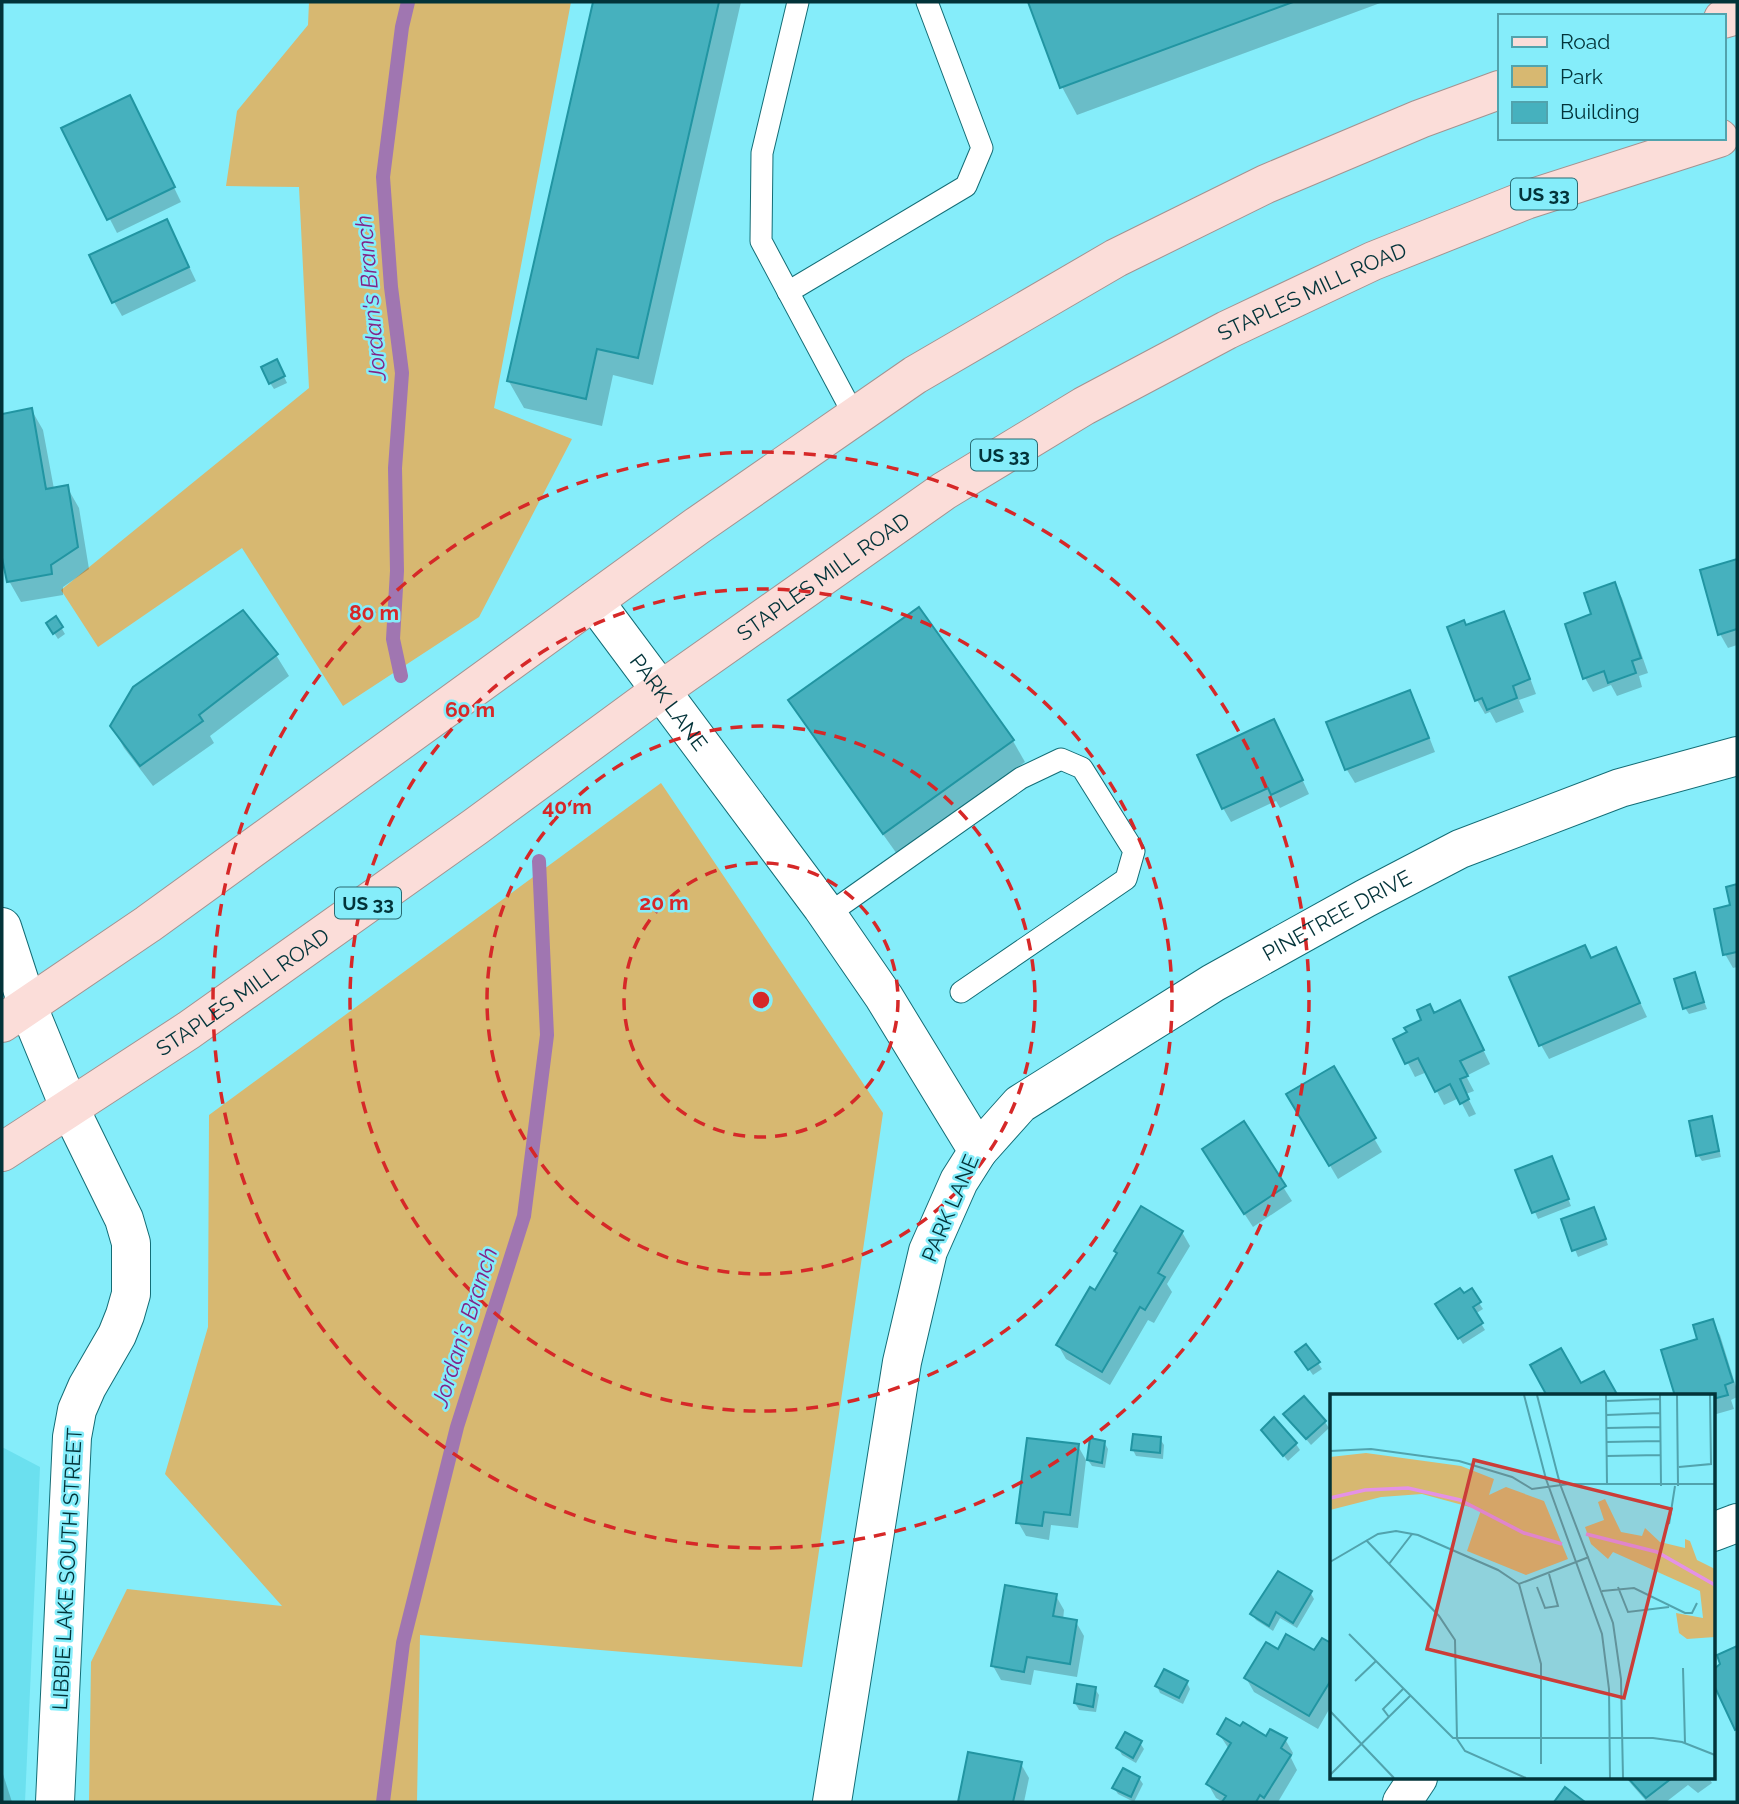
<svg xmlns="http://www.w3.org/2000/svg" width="1739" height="1804" viewBox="0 0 1739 1804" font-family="Raleway,sans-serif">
<rect width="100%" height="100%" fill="#85edfa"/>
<polygon fill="#6be0ef" points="2,1447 40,1467 25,1802 2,1802"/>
<g fill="#d7b871">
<polygon points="309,2 571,2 494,408 572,439 479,617 343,706 242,548 98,647 61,590 309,388 299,187 226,186 237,111 308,25"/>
<polygon points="661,783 883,1113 802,1667 420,1635 417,1802 89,1802 91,1662 127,1589 282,1606 165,1474 208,1327 209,1115"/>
</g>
<g fill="#0003">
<polygon points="595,2 741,2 653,385 613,375 602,426 524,408 508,380"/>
<polygon points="1030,2 1383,2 1077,115 1062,87"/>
<polygon points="137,111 181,202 117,233 64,129"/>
<polygon points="174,235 196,281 122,316 114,302"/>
<polygon points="280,368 287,383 274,389 270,383"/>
<polygon points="31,409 43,430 54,489 67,487 79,508 89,569 63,587 63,595 21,602 9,581 2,550 2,416"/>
<polygon points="1737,561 1737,645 1728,648 1720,634 1702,572"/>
<polygon points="1614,584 1622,598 1648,673 1639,676 1642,687 1617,696 1611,685 1593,692 1585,678 1593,615"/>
<polygon points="919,609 1013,741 1025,762 897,854 803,722 791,701"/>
<polygon points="1503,613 1511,627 1536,694 1519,700 1524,712 1496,723 1490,712 1485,714 1477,700 1466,627"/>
<polygon points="56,619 65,634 58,639 48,624"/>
<polygon points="276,655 289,676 210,736 214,743 153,786 124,748 112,726"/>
<polygon points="1409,692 1417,706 1435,752 1355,783 1347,770 1328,723"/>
<polygon points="1282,736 1309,794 1280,808 1276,801 1231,822 1223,808"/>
<polygon points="1737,886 1737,967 1733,968 1725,954 1732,907 1728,888"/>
<polygon points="1615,949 1647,1017 1549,1059 1541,1045"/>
<polygon points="1694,974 1707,1009 1689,1014 1685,1008"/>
<polygon points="1434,1015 1467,1016 1490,1064 1466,1076 1474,1091 1466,1094 1476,1114 1469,1117 1459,1098 1444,1105 1427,1072 1415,1077 1396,1040"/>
<polygon points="1333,1068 1382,1152 1338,1179 1288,1095"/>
<polygon points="1711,1118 1714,1124 1721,1157 1702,1161 1698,1155"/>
<polygon points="1243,1124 1292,1201 1253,1227 1212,1164"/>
<polygon points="1554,1164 1571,1206 1538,1219 1517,1171"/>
<polygon points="1597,1215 1608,1245 1578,1257 1563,1220"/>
<polygon points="1182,1232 1190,1246 1167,1284 1172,1292 1154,1323 1148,1320 1110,1385 1066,1359 1058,1345"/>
<polygon points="1471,1291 1483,1309 1475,1314 1485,1330 1463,1344 1438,1305"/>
<polygon points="1712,1321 1720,1335 1737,1390 1737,1397 1731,1400 1734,1409 1713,1415 1713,1396 1677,1396 1663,1351 1700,1340"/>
<polygon points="1301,1358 1318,1363 1322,1369 1313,1375"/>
<polygon points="1286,1415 1325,1422 1329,1428 1311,1445"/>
<polygon points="1263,1430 1296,1444 1300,1450 1288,1461"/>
<polygon points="1160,1439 1164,1445 1163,1459 1136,1456 1133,1450"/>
<polygon points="1104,1442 1108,1449 1105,1468 1092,1466 1088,1460"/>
<polygon points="1078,1446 1086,1460 1078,1528 1051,1525 1049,1540 1026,1536 1018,1522"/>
<polygon points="1310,1592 1314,1599 1297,1628 1280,1618 1273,1631 1256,1620 1252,1614"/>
<polygon points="1056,1596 1064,1610 1063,1620 1076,1622 1084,1636 1077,1677 1034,1670 1031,1685 1001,1680 993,1666"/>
<polygon points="1322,1640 1331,1645 1331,1706 1318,1729 1254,1692 1246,1678 1278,1651 1315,1653"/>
<polygon points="1187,1683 1190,1689 1183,1704 1160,1693 1157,1686"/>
<polygon points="1095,1689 1099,1695 1096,1712 1079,1710 1075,1703"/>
<polygon points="1219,1734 1285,1739 1293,1753 1291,1758 1297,1770 1278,1802 1223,1802 1216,1798 1208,1784 1229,1749"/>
<polygon points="1140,1743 1144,1749 1136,1763 1122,1755 1118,1748"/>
<polygon points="970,1754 1021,1764 1029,1778 1024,1802 960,1802"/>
<polygon points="2,1771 12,1802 2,1802"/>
<polygon points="1139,1778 1143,1784 1134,1802 1118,1794 1114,1788"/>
<polygon points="1626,1778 1709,1778 1712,1783 1698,1793 1688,1785 1666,1802 1647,1802"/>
</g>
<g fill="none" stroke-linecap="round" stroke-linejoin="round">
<g stroke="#a076b1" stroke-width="14">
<polyline points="401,676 393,639 397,571 395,468 402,373 391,287 383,177 402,27 408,2"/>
<polyline points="383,1802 403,1643 457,1427 524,1216 547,1035 539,861"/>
</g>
</g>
<g fill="#46b1be" stroke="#2195a2" stroke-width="2">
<polygon points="593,2 719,2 638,358 597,349 586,399 507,381"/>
<polygon points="1028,2 1293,2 1060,88"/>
<polygon points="130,95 175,187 107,220 61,128"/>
<polygon points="167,219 189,267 112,303 89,255"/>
<polygon points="277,359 285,376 269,384 261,367"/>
<polygon points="32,408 46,489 68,485 78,547 51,565 52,574 7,582 2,558 2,414"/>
<polygon points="1737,559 1737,629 1718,635 1700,570"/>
<polygon points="1615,582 1641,658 1632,661 1636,673 1608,683 1604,671 1583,679 1565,624 1591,614 1584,593"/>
<polygon points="919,607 1014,740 883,834 788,700"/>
<polygon points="243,610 278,654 199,715 203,721 140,766 110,726 133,687"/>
<polygon points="1504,611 1530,679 1513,686 1517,698 1487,710 1482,698 1475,701 1447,627 1464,620 1466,625"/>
<polygon points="56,616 63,627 53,634 46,623"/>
<polygon points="1410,690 1429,738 1345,770 1326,722"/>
<polygon points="1274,719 1303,780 1271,795 1268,788 1222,809 1197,755"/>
<polygon points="1737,884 1737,952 1723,955 1714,909 1730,905 1726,887"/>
<polygon points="1585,945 1591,958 1616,947 1640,1003 1539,1046 1509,977"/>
<polygon points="1695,972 1704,1002 1683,1009 1674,979"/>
<polygon points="1460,1000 1484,1050 1460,1061 1468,1076 1460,1079 1469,1099 1460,1104 1450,1084 1435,1092 1418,1058 1405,1064 1393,1039 1407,1032 1404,1028 1421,1020 1417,1010 1430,1004 1434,1013"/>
<polygon points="1334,1066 1376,1138 1329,1166 1286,1094"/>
<polygon points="1712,1116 1719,1151 1696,1156 1689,1121"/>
<polygon points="1244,1121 1286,1186 1244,1214 1202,1149"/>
<polygon points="1552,1156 1569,1199 1532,1213 1515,1170"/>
<polygon points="1141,1206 1183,1231 1158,1273 1165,1277 1145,1310 1140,1307 1102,1372 1056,1345 1090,1287 1095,1290 1117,1253 1114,1251"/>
<polygon points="1594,1207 1606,1239 1572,1251 1561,1219"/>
<polygon points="1460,1288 1464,1293 1472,1288 1481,1302 1473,1307 1483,1323 1458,1339 1435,1304"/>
<polygon points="1713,1319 1733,1382 1725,1385 1728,1395 1713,1399 1713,1396 1675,1396 1661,1350 1697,1339 1693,1325"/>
<polygon points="1306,1344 1320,1362 1308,1370 1295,1352"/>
<polygon points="1561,1348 1581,1383 1604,1371 1618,1396 1547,1396 1530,1365"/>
<polygon points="1304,1396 1326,1421 1306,1439 1283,1414"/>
<polygon points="1274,1417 1297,1443 1283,1456 1261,1430"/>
<polygon points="1133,1434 1161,1437 1160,1453 1131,1450"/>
<polygon points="1027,1438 1079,1444 1070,1515 1044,1512 1042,1526 1016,1523"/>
<polygon points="1090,1438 1105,1441 1102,1463 1087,1460"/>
<polygon points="1278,1571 1312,1591 1293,1623 1276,1612 1269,1626 1250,1614"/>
<polygon points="1005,1585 1057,1594 1053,1616 1077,1620 1070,1664 1027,1657 1024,1672 991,1666"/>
<polygon points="1286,1634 1314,1650 1322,1638 1331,1643 1331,1680 1309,1716 1244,1678 1266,1642 1278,1649"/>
<polygon points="1737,1646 1737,1729 1735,1730 1713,1683 1713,1670 1720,1664 1717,1655"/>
<polygon points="1164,1669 1188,1681 1179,1698 1155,1686"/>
<polygon points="1077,1684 1096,1687 1093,1707 1074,1703"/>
<polygon points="1226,1718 1240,1726 1243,1722 1266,1736 1270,1729 1287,1738 1281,1748 1291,1755 1264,1798 1260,1795 1256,1802 1222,1802 1226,1796 1206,1784 1231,1743 1217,1734"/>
<polygon points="1125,1732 1142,1741 1133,1758 1116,1748"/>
<polygon points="968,1752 1022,1762 1013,1802 958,1802"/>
<polygon points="1123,1768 1140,1777 1131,1797 1112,1788"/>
<polygon points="1628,1778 1672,1778 1646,1798"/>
<polygon points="1565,1787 1585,1802 1554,1802"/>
</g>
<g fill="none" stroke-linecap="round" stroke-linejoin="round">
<defs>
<g id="lane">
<polyline points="798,2 762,153 761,241 855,417"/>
<polyline points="788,292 966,186 982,148 927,2"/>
<polyline points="827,915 1021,778 1061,759 1082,768 1134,851 1126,879 961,992"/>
</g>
<g id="street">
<path id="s1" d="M594,601L822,907L884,997L978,1151L959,1181L928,1251L902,1362L832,1802"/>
<polyline points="2,927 28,1007 70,1109 124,1219 131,1243 131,1294 125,1315 117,1335 87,1387 77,1410 72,1437 55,1802"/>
<path id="s2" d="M978,1151L1020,1104L1213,983L1366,898L1460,849L1620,788L1737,756"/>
<polyline points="1713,1532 1737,1523"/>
<polyline points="1402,1802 1418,1778"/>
</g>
<g id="primary">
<polyline points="1723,19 1737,15"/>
<polyline points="2,1023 148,924 697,526 915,375 1116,258 1266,184 1420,119 1499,90"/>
<path id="s3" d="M2,1152L189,1030L475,827L660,691L944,491L1084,406L1227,330L1373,261L1526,200L1719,138"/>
</g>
</defs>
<use href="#lane" stroke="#136d76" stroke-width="23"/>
<use href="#street" stroke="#136d76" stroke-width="40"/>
<use href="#primary" stroke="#a39391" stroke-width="40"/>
<use href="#lane" stroke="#fff" stroke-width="21"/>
<use href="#street" stroke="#fff" stroke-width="38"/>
<use href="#primary" stroke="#fbddd9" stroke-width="38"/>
</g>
<g fill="none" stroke="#d62828" stroke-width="3.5" stroke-dasharray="12 9">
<circle cx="761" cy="1000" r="137"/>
<circle cx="761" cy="1000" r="274"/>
<circle cx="761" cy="1000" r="411"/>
<circle cx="761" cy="1000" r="548"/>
</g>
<g text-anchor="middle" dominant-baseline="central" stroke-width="5" stroke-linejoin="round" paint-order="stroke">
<g fill="#85edfa" stroke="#296b73" stroke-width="2">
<rect x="1511" y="178.5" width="66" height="31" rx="5"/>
<rect x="971" y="439.5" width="66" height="31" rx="5"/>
<rect x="335" y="887.5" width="66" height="31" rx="5"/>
</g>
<g font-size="19" font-weight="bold" fill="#023339">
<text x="1544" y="194">US 33</text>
<text x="1004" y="455">US 33</text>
<text x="368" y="903">US 33</text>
</g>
<g font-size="21" fill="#023339" stroke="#85edfa">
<text stroke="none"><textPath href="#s3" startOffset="1570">STAPLES MILL ROAD</textPath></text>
<text stroke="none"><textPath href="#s3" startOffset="1003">STAPLES MILL ROAD</textPath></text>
<text stroke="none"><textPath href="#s1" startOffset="126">PARK LANE</textPath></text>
<text stroke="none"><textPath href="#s2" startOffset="432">PINETREE DRIVE</textPath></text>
<text stroke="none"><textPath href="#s3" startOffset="289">STAPLES MILL ROAD</textPath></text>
<text transform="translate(950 1208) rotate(-67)">PARK LANE</text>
<text transform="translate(67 1569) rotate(-87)">LIBBIE LAKE SOUTH STREET</text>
</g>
<g font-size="23" font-style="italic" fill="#832387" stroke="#85edfa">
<text transform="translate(370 298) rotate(-95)">Jordan's Branch</text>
<text transform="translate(464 1327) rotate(-72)">Jordan's Branch</text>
</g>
</g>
<g transform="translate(1330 1394)">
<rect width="385" height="385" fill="#85edfa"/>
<path d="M36,59L131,72L164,85L159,101L176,93L214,107L238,165L196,181L137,157L151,116L92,100L51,103L0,116V63ZM275,105L291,138L312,142L315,134L330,148L355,154V145L360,147L367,166L385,175V243L357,245L349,239L346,219L373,224L370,197L283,158L278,165L261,150L255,133L274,126L268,108Z" fill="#d7b871"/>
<path fill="none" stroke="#e492e5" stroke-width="3.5" d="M0,104L35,96L78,94L130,106L194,139L232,150M256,140L327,158L385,191"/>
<path fill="none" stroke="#51a3ad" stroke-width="2" d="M194,1L216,85L272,240L279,295L280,384M207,1L230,90L283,229L291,285L293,384M276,1L277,91M330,1L331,92M347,1L348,92M276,7L330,5M276,21L330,19M276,34L330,33M277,48L330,47M0,57L41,55L129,67L182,83L202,95L239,90H385M277,62L330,61M349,73L381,70L380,1M339,130L345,92M36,146L109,222L125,246L127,345L135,357L196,384M0,168L48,140L66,137L88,141L168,176L189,190L259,163M59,170L82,140M189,190L211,270V370M207,193L215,214L228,212L219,180M288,193L298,218L339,213M272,197L304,194L355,219H362L367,209M19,240L123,344H323L352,348L385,361M353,274L355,349M25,287L46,267M0,317L64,384M59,323L53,315L73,295M0,381L80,302"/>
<path fill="#cb3d38" fill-opacity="0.15" stroke="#cb3d38" stroke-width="3.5" d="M144,66L341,115L294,304L97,255Z"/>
<rect width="385" height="385" fill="none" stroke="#023339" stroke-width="3.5"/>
</g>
<circle cx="761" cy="1000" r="10" fill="#d62828" stroke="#85edfa" stroke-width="3.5"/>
<g font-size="21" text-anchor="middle" font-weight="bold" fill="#d62828" stroke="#85edfa" stroke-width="5" stroke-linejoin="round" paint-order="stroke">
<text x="374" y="620">80 m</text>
<text x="470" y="717">60 m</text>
<text x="567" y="814">40 m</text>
<text x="664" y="910">20 m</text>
</g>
<rect width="1739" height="1804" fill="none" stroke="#023339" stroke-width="7"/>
<rect x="1498" y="14" width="228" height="126" fill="#85edfa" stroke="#51a3ad" stroke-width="2"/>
<rect x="1512" y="37" width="35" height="10" fill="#fbddd9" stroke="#51a3ad" stroke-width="2"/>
<text x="1560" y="49" font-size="21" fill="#023339">Road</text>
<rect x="1512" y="66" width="35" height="21" fill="#d7b871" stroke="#51a3ad" stroke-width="2"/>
<text x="1560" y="84" font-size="21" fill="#023339">Park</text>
<rect x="1512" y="102" width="35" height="21" fill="#46b1be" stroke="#51a3ad" stroke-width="2"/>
<text x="1560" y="119" font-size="21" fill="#023339">Building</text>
</svg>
